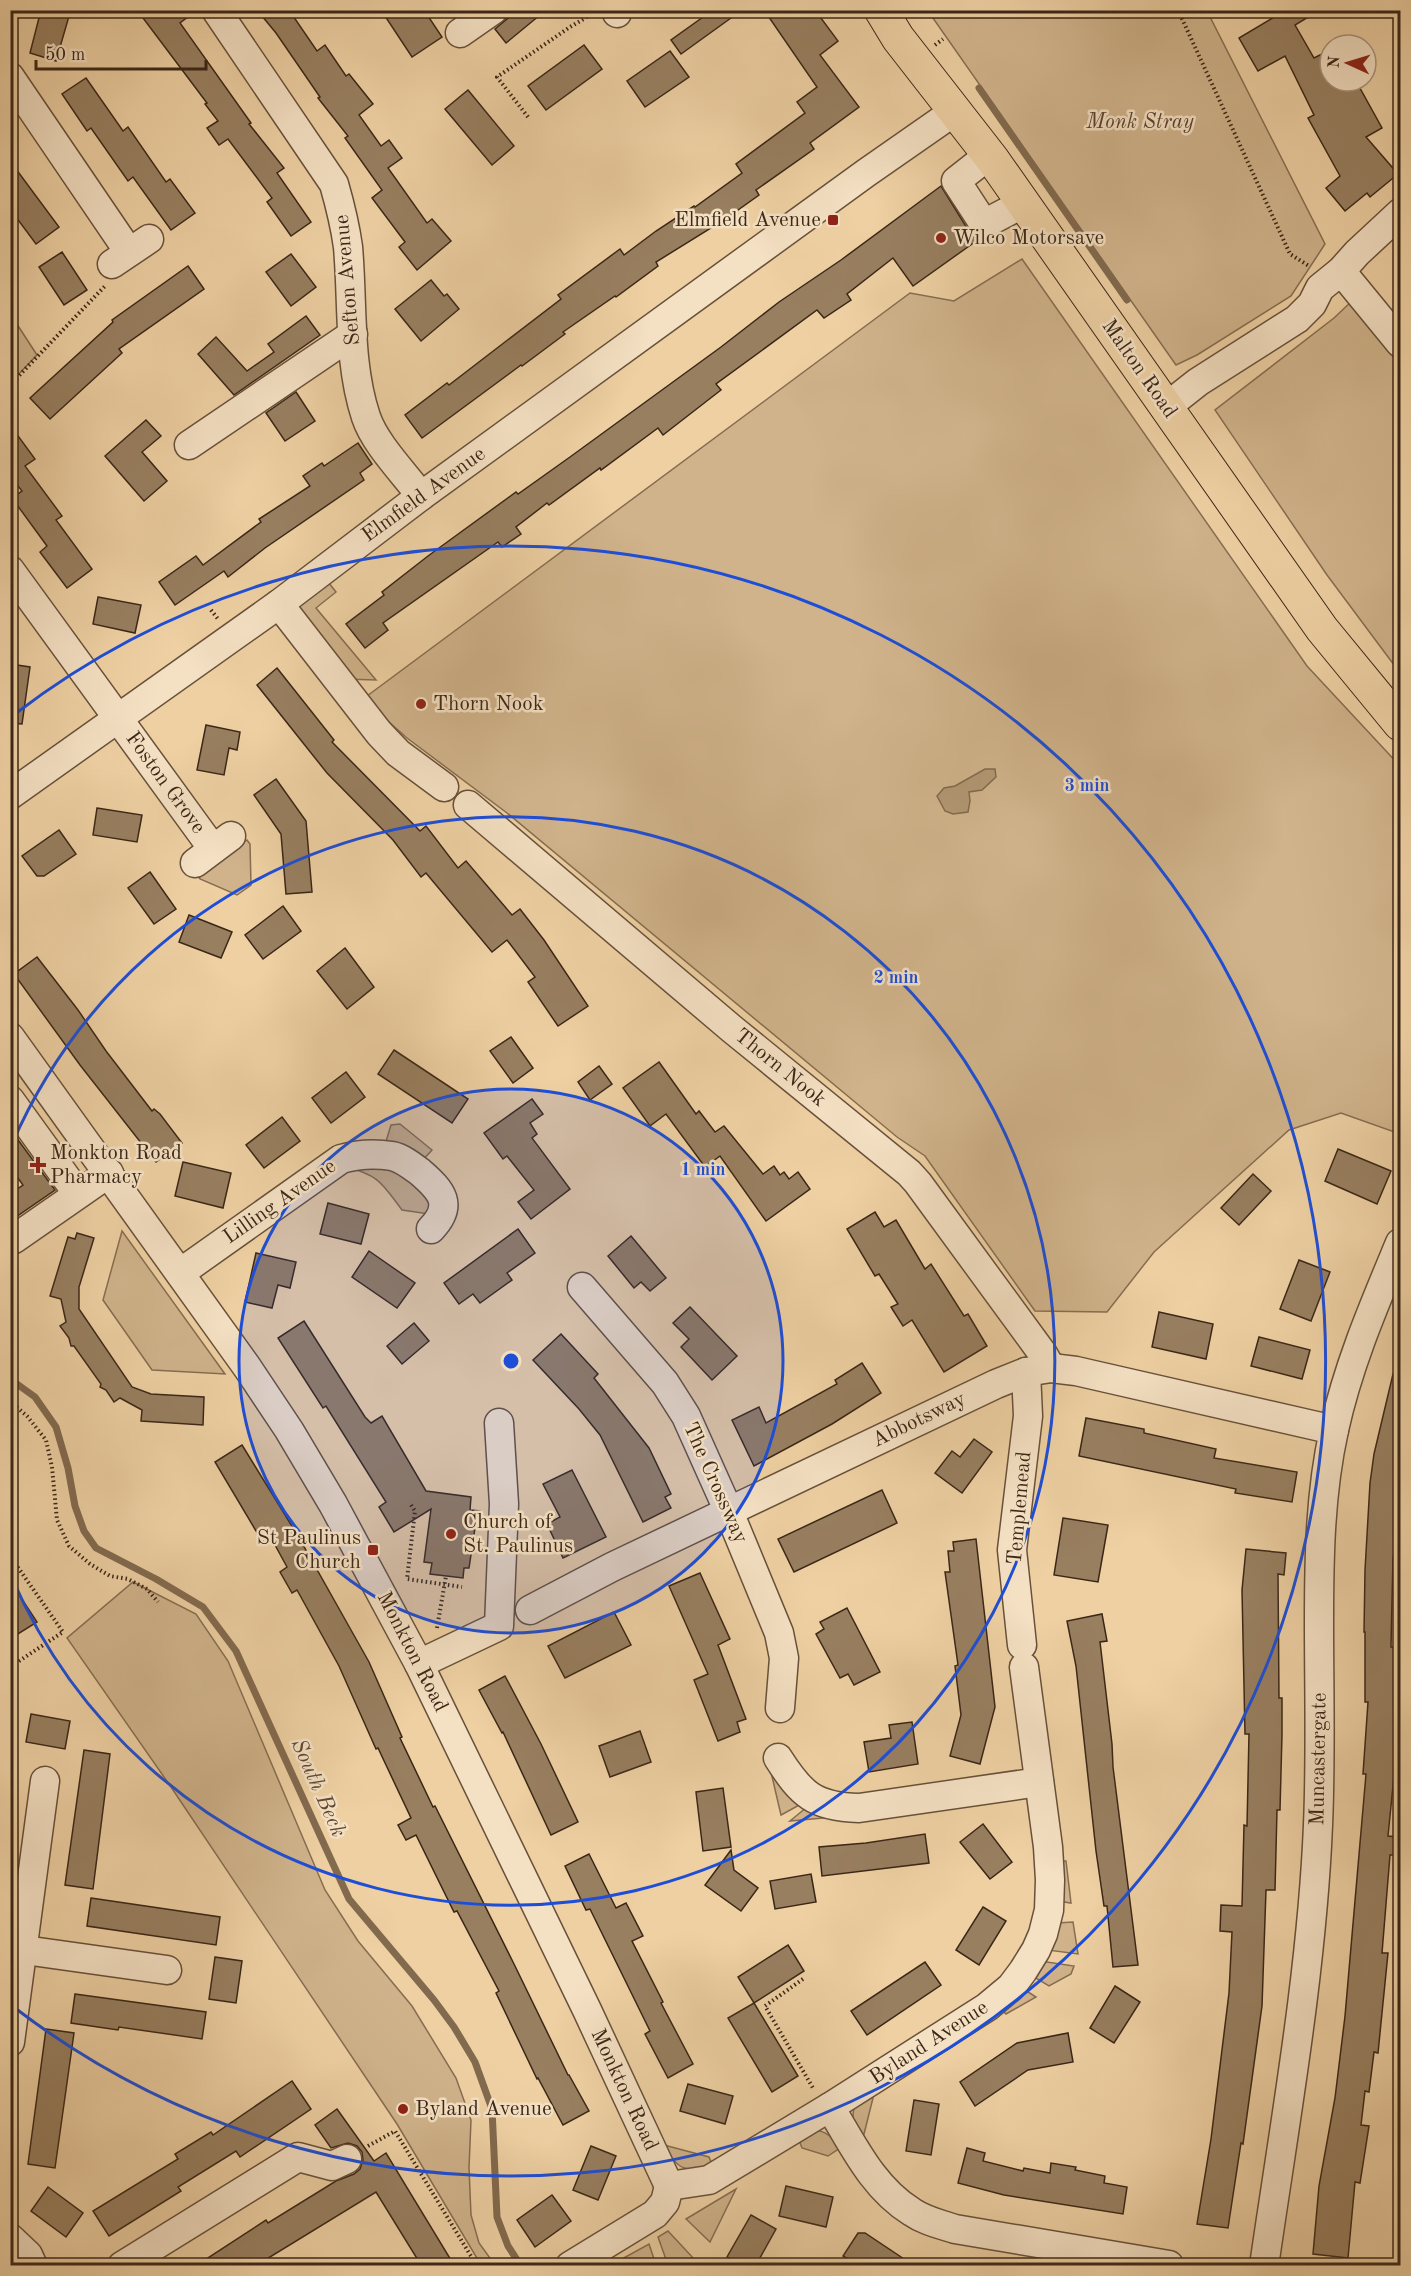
<svg xmlns="http://www.w3.org/2000/svg" width="1411" height="2276" viewBox="0 0 1411 2276" font-family="'Old Standard TT',serif">
<rect width="100%" height="100%" fill="#eed0a3"/>
<filter id="stains"><feTurbulence type="fractalNoise" baseFrequency=".00333" numOctaves="4"/><feColorMatrix values="0 0 0 0 .2 0 0 0 0 .09 0 0 0 0 .02 0 0 0 .5 -.17"/></filter>
<radialGradient id="worn" r=".72"><stop offset=".6" stop-color="#630" stop-opacity="0"/><stop offset="1" stop-color="#630" stop-opacity=".3"/></radialGradient>
<g fill="#d0b38b" stroke="#866d51" stroke-width="1.5">
<polygon points="928,11 1207,11 1325,244 1291,296 1197,355 1176,365"/>
<polygon points="1022,259 1307,666 1400,766 1400,1134 1341,1113 1289,1130 1154,1252 1107,1312 1035,1311 925,1156 897,1137 507,813 407,738 363,699 910,293 954,301"/>
<polygon points="1354,299 1400,356 1400,673 1327,575 1215,410 1334,318"/>
<polygon points="11,315 37,355 12,381 10,381"/>
<polygon points="325,578 336,592 316,608 376,680 343,679 295,611 303,594"/>
<polygon points="247,840 250,844 251,885 237,895 200,879 198,876"/>
<polygon points="400,1124 432,1150 420,1163 384,1148 391,1125"/>
<path d="M387,1162L431,1197L429,1214L402,1210C381,1182 380,1176 344,1166Z"/>
<polygon points="122,1231 225,1374 152,1370 103,1300"/>
<polygon points="133,1582 196,1614 228,1661 325,1890 358,1941 412,2006 456,2078 471,2120 469,2168 471,2215 479,2243 495,2265 481,2265 397,2124 171,1787 67,1638"/>
<polygon points="767,1755 803,1803 781,1815"/>
<polygon points="807,1807 845,1816 790,1821"/>
<polygon points="1059,1861 1066,1861 1071,1903 1058,1901"/>
<polygon points="1073,1922 1078,1954 1047,1950 1057,1923"/>
<polygon points="1040,1961 1074,1966 1071,1974 1049,1986 1034,1977"/>
<polygon points="1025,1990 1036,1997 1006,2014 1003,2011"/>
<polygon points="871,2091 873,2098 864,2134 859,2135 852,2127 854,2105"/>
<path d="M813,2130C827,2131 832,2137 840,2148L828,2156L802,2148L797,2135Z"/>
<path d="M664,2145L709,2157L713,2167C685,2171 678,2172 664,2145Z"/>
<polygon points="736,2189 710,2242 686,2219"/>
<polygon points="668,2231 695,2260 685,2265 668,2265 658,2237"/>
<polygon points="649,2244 656,2265 611,2265"/>
</g>
<polygon fill="#b19773" stroke="#826a4e" stroke-width="1.5" points="985,769 995,769 996,777 982,790 969,792 970,801 968,812 953,814 945,811 937,796 944,788 955,786"/>
<g fill="none" stroke-linecap="round" stroke-linejoin="round">
<g stroke="#826a4e" stroke-width="7">
<polyline points="979,88 1127,300"/>
<polyline points="10,1379 35,1397 56,1427 68,1468 75,1506 84,1531 96,1548 156,1579 203,1607 236,1651 349,1899 434,2000 454,2027 475,2062 492,2109 497,2217 508,2246 521,2266"/>
</g>
</g>
<g fill="#987f60" stroke="#3b2717" stroke-width="1.5">
<polygon points="41,10 69,16 56,61 30,53"/>
<polygon points="137,10 197,10 180,23 251,123 249,124 284,168 277,173 311,222 291,236 267,202 272,198 228,139 219,145 207,128 218,121 205,104 207,103"/>
<polygon points="257,10 289,10 317,51 325,45 346,76 349,74 373,104 359,115 381,146 389,140 402,158 388,168 427,223 432,219 451,241 417,270 399,247 405,242 372,198 382,190 345,138 348,136 318,98 320,97 276,33"/>
<polygon points="381,10 424,10 442,37 412,57"/>
<polygon points="509,10 546,10 506,43 495,29 508,18"/>
<polygon points="713,10 742,10 681,54 671,40"/>
<polygon points="764,10 815,10 838,41 820,55 859,107 810,143 814,149 756,190 759,195 724,220 656,262 658,266 616,297 615,296 563,332 565,334 522,366 521,365 422,438 405,415 447,383 449,385 561,299 558,295 620,249 624,255 656,231 694,206 695,207 742,173 736,164 805,113 797,102 817,87"/>
<polygon points="1286,10 1320,10 1295,25 1314,58 1330,50 1330,81 1356,81 1382,128 1366,137 1398,174 1370,197 1367,193 1345,211 1326,188 1340,176 1308,118 1314,115 1285,56 1258,71 1239,38"/>
<polygon points="584,45 602,69 546,110 528,86"/>
<polygon points="670,51 689,77 645,107 627,81"/>
<polygon points="86,78 123,131 128,127 166,182 170,179 195,213 171,230 133,177 128,181 91,128 87,131 62,94"/>
<polygon points="468,90 514,146 492,165 445,109"/>
<polygon points="10,161 59,227 36,244 10,209"/>
<polygon points="941,186 970,233 979,239 913,286 893,258 847,294 851,300 824,318 817,310 716,384 721,390 663,435 658,428 601,470 600,468 549,505 547,503 516,527 521,534 502,547 498,542 383,623 388,630 365,648 346,624 384,595 382,592 428,556 516,492 518,494 570,457 721,347 779,302 841,260"/>
<polygon points="62,252 87,290 64,305 39,267"/>
<polygon points="291,254 316,287 291,306 266,272"/>
<polygon points="188,266 204,289 119,349 122,353 50,419 30,398 113,322 112,320"/>
<polygon points="431,280 444,296 447,294 459,309 421,341 395,309"/>
<polygon points="306,316 320,335 234,395 198,354 216,337 247,371 274,352 268,344"/>
<polygon points="296,392 315,421 285,441 266,413"/>
<polygon points="146,420 161,436 142,452 167,481 144,501 105,456"/>
<polygon points="10,425 35,459 25,466 62,516 56,520 92,569 67,588 40,552 47,546 12,498 22,491 10,476"/>
<polygon points="358,443 372,464 360,473 364,480 265,548 228,577 224,571 175,605 159,582 196,556 203,565 261,522 259,519 310,486 303,476 322,463 324,466"/>
<polygon points="98,597 141,605 135,633 93,624"/>
<polygon points="10,664 30,667 22,724 10,723"/>
<polygon points="277,668 334,740 332,742 420,831 426,826 458,868 466,861 512,915 520,909 544,940 588,1006 558,1026 528,982 535,977 507,940 492,952 426,873 421,877 393,840 327,773 257,685"/>
<polygon points="206,725 240,732 237,750 229,748 224,775 197,770"/>
<polygon points="276,779 306,821 312,892 286,894 281,834 254,795"/>
<polygon points="97,808 142,815 137,842 93,835"/>
<polygon points="59,830 76,854 44,876 37,876 22,856"/>
<polygon points="150,872 176,909 154,924 128,888"/>
<polygon points="283,906 301,931 263,959 245,935"/>
<polygon points="189,915 232,932 221,958 179,942"/>
<polygon points="345,948 374,987 347,1009 317,971"/>
<polygon points="37,957 78,1010 106,1051 152,1111 154,1109 160,1114 182,1143 156,1162 80,1065 14,974"/>
<polygon points="511,1037 533,1068 513,1083 490,1051"/>
<polygon points="394,1050 468,1099 452,1123 378,1074"/>
<polygon points="659,1062 696,1114 699,1111 715,1132 724,1126 763,1174 774,1166 780,1175 784,1172 789,1179 798,1172 810,1189 766,1221 720,1156 705,1167 666,1114 650,1126 623,1088"/>
<polygon points="599,1066 612,1084 590,1100 578,1082"/>
<polygon points="346,1072 365,1097 331,1123 312,1098"/>
<polygon points="532,1099 543,1114 530,1123 537,1134 532,1138 570,1189 531,1219 518,1202 534,1190 507,1156 503,1159 484,1133"/>
<polygon points="282,1117 300,1141 264,1168 246,1145"/>
<polygon points="10,1129 55,1190 10,1221 10,1194 23,1185 10,1167"/>
<polygon points="1338,1149 1391,1171 1377,1204 1325,1181"/>
<polygon points="183,1162 231,1173 223,1208 175,1196"/>
<polygon points="1253,1174 1271,1191 1239,1225 1221,1208"/>
<polygon points="328,1203 369,1214 361,1244 320,1234"/>
<polygon points="875,1212 884,1227 896,1220 925,1269 931,1264 964,1316 968,1314 987,1346 944,1372 912,1320 903,1326 891,1307 898,1304 879,1274 875,1276 847,1229"/>
<polygon points="518,1229 535,1253 507,1273 512,1280 480,1303 473,1294 459,1304 444,1283"/>
<polygon points="77,1233 94,1238 79,1287 79,1309 132,1387 151,1394 204,1397 203,1425 141,1421 142,1410 120,1398 114,1402 106,1390 100,1387 101,1384 74,1346 71,1346 69,1338 60,1326 66,1322 61,1299 50,1296 68,1237 75,1239"/>
<polygon points="631,1236 666,1278 650,1291 641,1282 634,1288 608,1256"/>
<polygon points="369,1251 415,1283 397,1308 352,1277"/>
<polygon points="256,1253 296,1262 290,1288 278,1285 272,1308 245,1302"/>
<polygon points="1299,1260 1330,1272 1311,1321 1280,1309"/>
<polygon points="690,1307 737,1356 712,1380 681,1347 689,1339 673,1323"/>
<polygon points="1159,1312 1213,1324 1206,1359 1152,1347"/>
<polygon points="304,1321 365,1417 371,1423 382,1416 426,1491 471,1497 470,1510 480,1511 477,1529 475,1528 469,1568 464,1568 463,1578 430,1574 432,1563 424,1562 431,1509 394,1532 379,1507 386,1502 326,1406 323,1408 278,1338"/>
<polygon points="414,1323 429,1341 402,1364 387,1346"/>
<polygon points="561,1334 598,1374 594,1378 649,1448 671,1494 665,1497 671,1508 643,1522 600,1435 579,1409 533,1360"/>
<polygon points="1259,1337 1310,1350 1302,1379 1251,1366"/>
<polygon points="862,1363 881,1393 832,1424 754,1466 732,1420 759,1407 766,1423 837,1384 835,1380"/>
<polygon points="1393,1374 1401,1375 1401,1508 1398,1557 1393,1557 1391,1647 1395,1647 1395,1675 1401,1675 1401,1729 1397,1776 1394,1776 1388,1836 1398,1837 1396,1855 1390,1855 1382,1953 1388,1953 1378,2053 1374,2052 1369,2092 1365,2091 1361,2125 1369,2126 1360,2183 1355,2182 1348,2258 1313,2254 1319,2186 1335,2098 1345,2016 1366,1774 1363,1774 1368,1702 1365,1702 1365,1632 1364,1632 1365,1570 1370,1483 1374,1454"/>
<polygon points="1086,1418 1144,1429 1144,1433 1216,1449 1214,1458 1297,1472 1292,1502 1235,1493 1236,1489 1079,1456"/>
<polygon points="974,1439 992,1452 962,1493 935,1473 952,1451 960,1457"/>
<polygon points="242,1445 298,1536 369,1662 402,1737 400,1738 433,1807 435,1806 514,1964 568,2075 569,2075 589,2111 563,2125 538,2078 537,2079 496,1993 499,1991 457,1911 454,1912 416,1835 406,1840 398,1825 411,1818 378,1748 376,1749 339,1666 297,1590 292,1593 280,1572 287,1567 270,1536 262,1541 215,1462"/>
<polygon points="572,1470 606,1537 563,1558 547,1524 560,1517 543,1484"/>
<polygon points="882,1490 897,1523 794,1572 778,1539"/>
<polygon points="1063,1518 1108,1525 1098,1582 1054,1575"/>
<polygon points="976,1539 995,1707 980,1764 950,1756 961,1715 955,1666 958,1665 945,1572 950,1572 948,1551 954,1551 953,1542"/>
<polygon points="1246,1549 1286,1553 1284,1575 1278,1574 1279,1698 1282,1698 1282,1734 1280,1810 1277,1810 1275,1890 1266,1890 1262,2006 1243,2144 1241,2143 1228,2228 1197,2224 1211,2139 1229,1993 1232,1932 1220,1931 1221,1905 1242,1906 1244,1825 1247,1826 1249,1734 1245,1734 1242,1590"/>
<polygon points="700,1573 730,1639 718,1645 746,1719 737,1722 740,1732 718,1741 694,1680 708,1674 669,1586"/>
<polygon points="10,1581 37,1622 10,1639"/>
<polygon points="847,1608 880,1672 854,1685 848,1674 840,1678 816,1634 824,1629 820,1622"/>
<polygon points="614,1612 631,1645 565,1678 548,1646"/>
<polygon points="1102,1614 1107,1641 1100,1642 1112,1744 1113,1767 1138,1965 1113,1967 1107,1906 1104,1906 1096,1851 1076,1666 1067,1621"/>
<polygon points="505,1676 541,1744 578,1822 551,1835 503,1732 502,1733 479,1690"/>
<polygon points="31,1714 70,1721 65,1749 26,1742"/>
<polygon points="912,1722 918,1764 869,1772 864,1742 891,1738 889,1725"/>
<polygon points="640,1731 651,1762 610,1777 599,1746"/>
<polygon points="84,1750 110,1754 93,1889 65,1885"/>
<polygon points="723,1788 731,1847 703,1851 696,1792"/>
<polygon points="983,1824 1012,1862 990,1879 960,1842"/>
<polygon points="925,1834 929,1863 822,1876 819,1847 866,1843"/>
<polygon points="731,1850 734,1870 758,1888 741,1911 705,1885"/>
<polygon points="589,1854 616,1908 626,1903 643,1936 632,1941 663,2002 661,2003 693,2064 668,2078 645,2034 650,2031 590,1909 586,1910 565,1866"/>
<polygon points="811,1874 816,1902 775,1909 770,1881"/>
<polygon points="91,1898 220,1917 216,1945 87,1926"/>
<polygon points="983,1907 1006,1921 979,1965 956,1950"/>
<polygon points="788,1945 804,1971 754,2003 738,1977"/>
<polygon points="215,1957 242,1961 236,2003 209,1999"/>
<polygon points="925,1962 941,1985 867,2035 851,2011"/>
<polygon points="1115,1986 1140,2002 1114,2043 1090,2028"/>
<polygon points="75,1994 206,2012 202,2039 119,2027 118,2030 71,2023"/>
<polygon points="754,2003 798,2076 772,2092 728,2018"/>
<polygon points="46,2029 74,2033 55,2168 28,2164"/>
<polygon points="1068,2033 1073,2062 1028,2070 975,2106 960,2082 1017,2043"/>
<polygon points="292,2081 311,2109 240,2157 236,2151 178,2187 181,2191 109,2236 93,2211 178,2159 175,2154 211,2132 213,2135"/>
<polygon points="688,2084 733,2096 725,2124 680,2111"/>
<polygon points="914,2100 939,2104 931,2155 906,2151"/>
<polygon points="337,2109 374,2161 386,2153 454,2265 421,2265 376,2192 257,2265 197,2265 266,2220 268,2223 336,2181 354,2174 360,2169 363,2160 362,2152 357,2146 348,2143 331,2148 315,2125"/>
<polygon points="591,2146 616,2156 598,2200 573,2190"/>
<polygon points="967,2148 985,2153 983,2161 1023,2171 1024,2168 1050,2173 1051,2163 1076,2167 1075,2170 1105,2176 1104,2183 1127,2187 1123,2214 1004,2195 958,2183"/>
<polygon points="786,2186 833,2197 826,2227 779,2216"/>
<polygon points="48,2187 83,2213 66,2237 31,2211"/>
<polygon points="552,2195 571,2221 535,2247 517,2220"/>
<polygon points="751,2215 776,2229 756,2265 741,2265 727,2257"/>
<polygon points="858,2233 865,2233 913,2265 858,2265 843,2256"/>
</g>
<g fill="none" stroke-linecap="round" stroke-linejoin="round">
<defs>
<g id="minor">
<path d="M216,10L334,184C340,205 345,225 348,247C353,303 348,363 366,417C375,444 404,473 421,496"/>
<polyline points="616,10 617,13"/>
<polyline points="460,33 493,10"/>
<polyline points="10,77 129,252"/>
<polyline points="989,155 956,181 984,224 1024,203"/>
<polyline points="112,264 149,239"/>
<polyline points="1341,271 1400,343"/>
<polyline points="1165,408 1198,382 1297,319 1312,304 1320,288 1341,271 1357,253 1400,213"/>
<polyline points="189,445 353,334"/>
<polyline points="10,570 213,849"/>
<polyline points="279,604 379,733 398,753 444,787"/>
<polyline points="10,795 279,604 421,496 866,173 955,111"/>
<polyline points="468,805 732,1029 909,1173 918,1183 1043,1354 1051,1368"/>
<polyline points="195,863 231,836"/>
<polyline points="10,1037 247,1367 289,1430 333,1504 419,1664 587,2010 669,2186"/>
<polyline points="10,1100 78,1194"/>
<polyline points="10,1240 14,1239 109,1173"/>
<path d="M180,1273L341,1159C358,1154 374,1153 392,1156C402,1158 412,1166 420,1172C442,1191 454,1205 431,1229"/>
<polyline points="582,1287 665,1383 686,1416 729,1512 779,1633 784,1658 780,1708"/>
<polyline points="530,1610 612,1567 996,1384 1026,1372 1051,1368 1076,1371 1334,1430"/>
<polyline points="1022,1645 1012,1550 1028,1416 1026,1372"/>
<polyline points="419,1664 499,1626 504,1504 499,1423"/>
<path d="M778,1758C801,1794 814,1807 859,1808L1039,1782"/>
<polyline points="10,1948 167,1970"/>
<polyline points="10,2042 45,1781"/>
<path d="M830,2107C853,2145 873,2188 912,2212C925,2221 940,2224 955,2229L1169,2265"/>
<polyline points="669,2186 709,2180 830,2107 987,2007 1011,1987 1023,1971 1036,1950 1043,1934 1049,1910 1050,1880 1048,1847 1024,1667"/>
<polyline points="10,2238 28,2255 33,2266"/>
<polyline points="122,2266 298,2157 332,2166 347,2159"/>
<polyline points="570,2266 655,2214 665,2202 669,2186"/>
<path d="M1264,2266C1285,2121 1312,1971 1318,1825C1321,1758 1319,1689 1319,1622C1319,1557 1320,1493 1334,1430C1348,1365 1375,1303 1400,1243"/>
</g>
<polyline id="major" points="881,10 898,38 993,160 1322,629 1400,724"/>
</defs>
<use href="#minor" stroke="#68513a" stroke-width="31"/>
<use href="#major" stroke="#3b2717" stroke-width="35"/>
<g stroke="#3b2717" stroke-width="4" stroke-dasharray="1.5 3" stroke-linecap="butt">
<polyline points="1178,10 1290,254 1309,266"/>
<polyline points="935,45 943,39"/>
<polyline points="528,117 497,77 570,27 592,14"/>
<polyline points="10,385 105,286"/>
<polyline points="211,610 218,619"/>
<polyline points="10,1401 27,1416 46,1440 52,1467 57,1520 69,1546 90,1564 110,1576 128,1579 147,1589 158,1602"/>
<polyline points="411,1505 415,1511 407,1579 462,1587"/>
<polyline points="10,1556 63,1632 10,1667"/>
<polyline points="437,1628 446,1576"/>
<polyline points="803,1979 765,2006 813,2088"/>
<polyline points="368,2146 395,2131 477,2266"/>
</g>
<use href="#minor" stroke="#f4e0c3" stroke-width="28"/>
<use href="#major" stroke="#eed0a3" stroke-width="33"/>
</g>
<circle cx="511" cy="1361" r="272" fill="#1d4ed8" fill-opacity=".12"/>
<g fill="none" stroke="#1d4ed8" stroke-width="3">
<circle cx="511" cy="1361" r="272"/>
<path d="M12 1144A544 544 0 1 1 12 1578"/>
<path d="M15 714A815 815 0 1 1 15 2008"/>
</g>
<g fill="#8f2418" stroke="#f4e0c3" stroke-width="2">
<rect x="827" y="214" width="12" height="12" rx="3"/>
<circle cx="941" cy="238" r="6"/>
<circle cx="421" cy="704" r="6"/>
<path d="M35 1156h6v6h6v6h-6v6h-6v-6h-6v-6h6z"/>
<circle cx="451" cy="1534" r="6"/>
<rect x="367" y="1544" width="12" height="12" rx="3"/>
<circle cx="403" cy="2109" r="6"/>
</g>
<g text-anchor="middle" dominant-baseline="central" stroke-width="5" stroke-linejoin="round" paint-order="stroke">
<g font-size="21" font-style="italic" fill="#59432e" stroke="#f4e0c3">
<text x="1140" y="122">Monk Stray</text>
</g>
<g font-size="21" fill="#3b2717" stroke="#f4e0c3" text-anchor="start">
<text x="821" y="220" text-anchor="end">Elmfield Avenue</text>
<text x="953" y="238">Wilco Motorsave</text>
<text x="433" y="704">Thorn Nook</text>
<text x="50" y="1153">Monkton Road<tspan x="50" dy="24">Pharmacy</tspan></text>
<text x="463" y="1522">Church of<tspan x="463" dy="24">St. Paulinus</tspan></text>
<text x="361" y="1538" text-anchor="end">St Paulinus<tspan x="361" dy="24">Church</tspan></text>
<text x="415" y="2109">Byland Avenue</text>
</g>
<g font-size="21" fill="#3b2717" stroke="#f4e0c3">
<text transform="translate(348 280) rotate(-95)">Sefton Avenue</text>
<text transform="translate(1139 369) rotate(55)">Malton Road</text>
<text transform="translate(424 495) rotate(-36)">Elmfield Avenue</text>
<text transform="translate(165 783) rotate(54)">Foston Grove</text>
<text transform="translate(780 1068) rotate(39)">Thorn Nook</text>
<text transform="translate(280 1202) rotate(-35)">Lilling Avenue</text>
<text transform="translate(919 1420) rotate(-26)">Abbotsway</text>
<text transform="translate(715 1483) rotate(66)">The Crossway</text>
<text transform="translate(1020 1508) rotate(-85)">Templemead</text>
<text transform="translate(412 1652) rotate(63)">Monkton Road</text>
<text transform="translate(1319 1759) rotate(-89)">Muncastergate</text>
<text transform="translate(929 2043) rotate(-33)">Byland Avenue</text>
<text transform="translate(624 2090) rotate(65)">Monkton Road</text>
</g>
<g font-size="22" font-style="italic" fill="#5e4933" stroke="#f4e0c3">
<text transform="translate(318 1788) rotate(66)">South Beck</text>
</g>
</g>
<circle cx="511" cy="1361" r="9" fill="#1d4ed8" stroke="#f4e0c3" stroke-width="3"/>
<g font-size="18" text-anchor="middle" font-weight="bold" fill="#1d4ed8" stroke="#f4e0c3" stroke-width="5" stroke-linejoin="round" paint-order="stroke">
<text x="1087" y="791">3 min</text>
<text x="896" y="983">2 min</text>
<text x="703" y="1175">1 min</text>
</g>
<rect width="1411" height="2276" fill="none" stroke="#eed0a3" stroke-width="36"/>
<rect x="12" y="12" width="1387" height="2252" fill="none" stroke="#3b2717" stroke-width="3"/>
<rect x="18" y="18" width="1375" height="2240" fill="none" stroke="#3b2717" stroke-width="1.5"/>
<g transform="translate(1348 63) rotate(274)"><circle r="28" fill="#f4e0c3" stroke="#aa967e" stroke-width="1.5"/>
<path d="M0-4.5L10 22L0 15L-10 22Z" fill="#8f2418"/>
<text y="-9" font-size="16" font-weight="bold" text-anchor="middle" fill="#3b2717">N</text>
</g>
<path d="M36 60v9h170v-9" fill="none" stroke="#3b2717" stroke-width="3"/>
<text x="45" y="60" font-size="18" fill="#3b2717" stroke="#f4e0c3" stroke-width="4.5" paint-order="stroke">50 m</text>
<rect width="100%" height="100%" filter="url(#stains)"/>
<rect width="100%" height="100%" fill="url(#worn)"/>
</svg>
